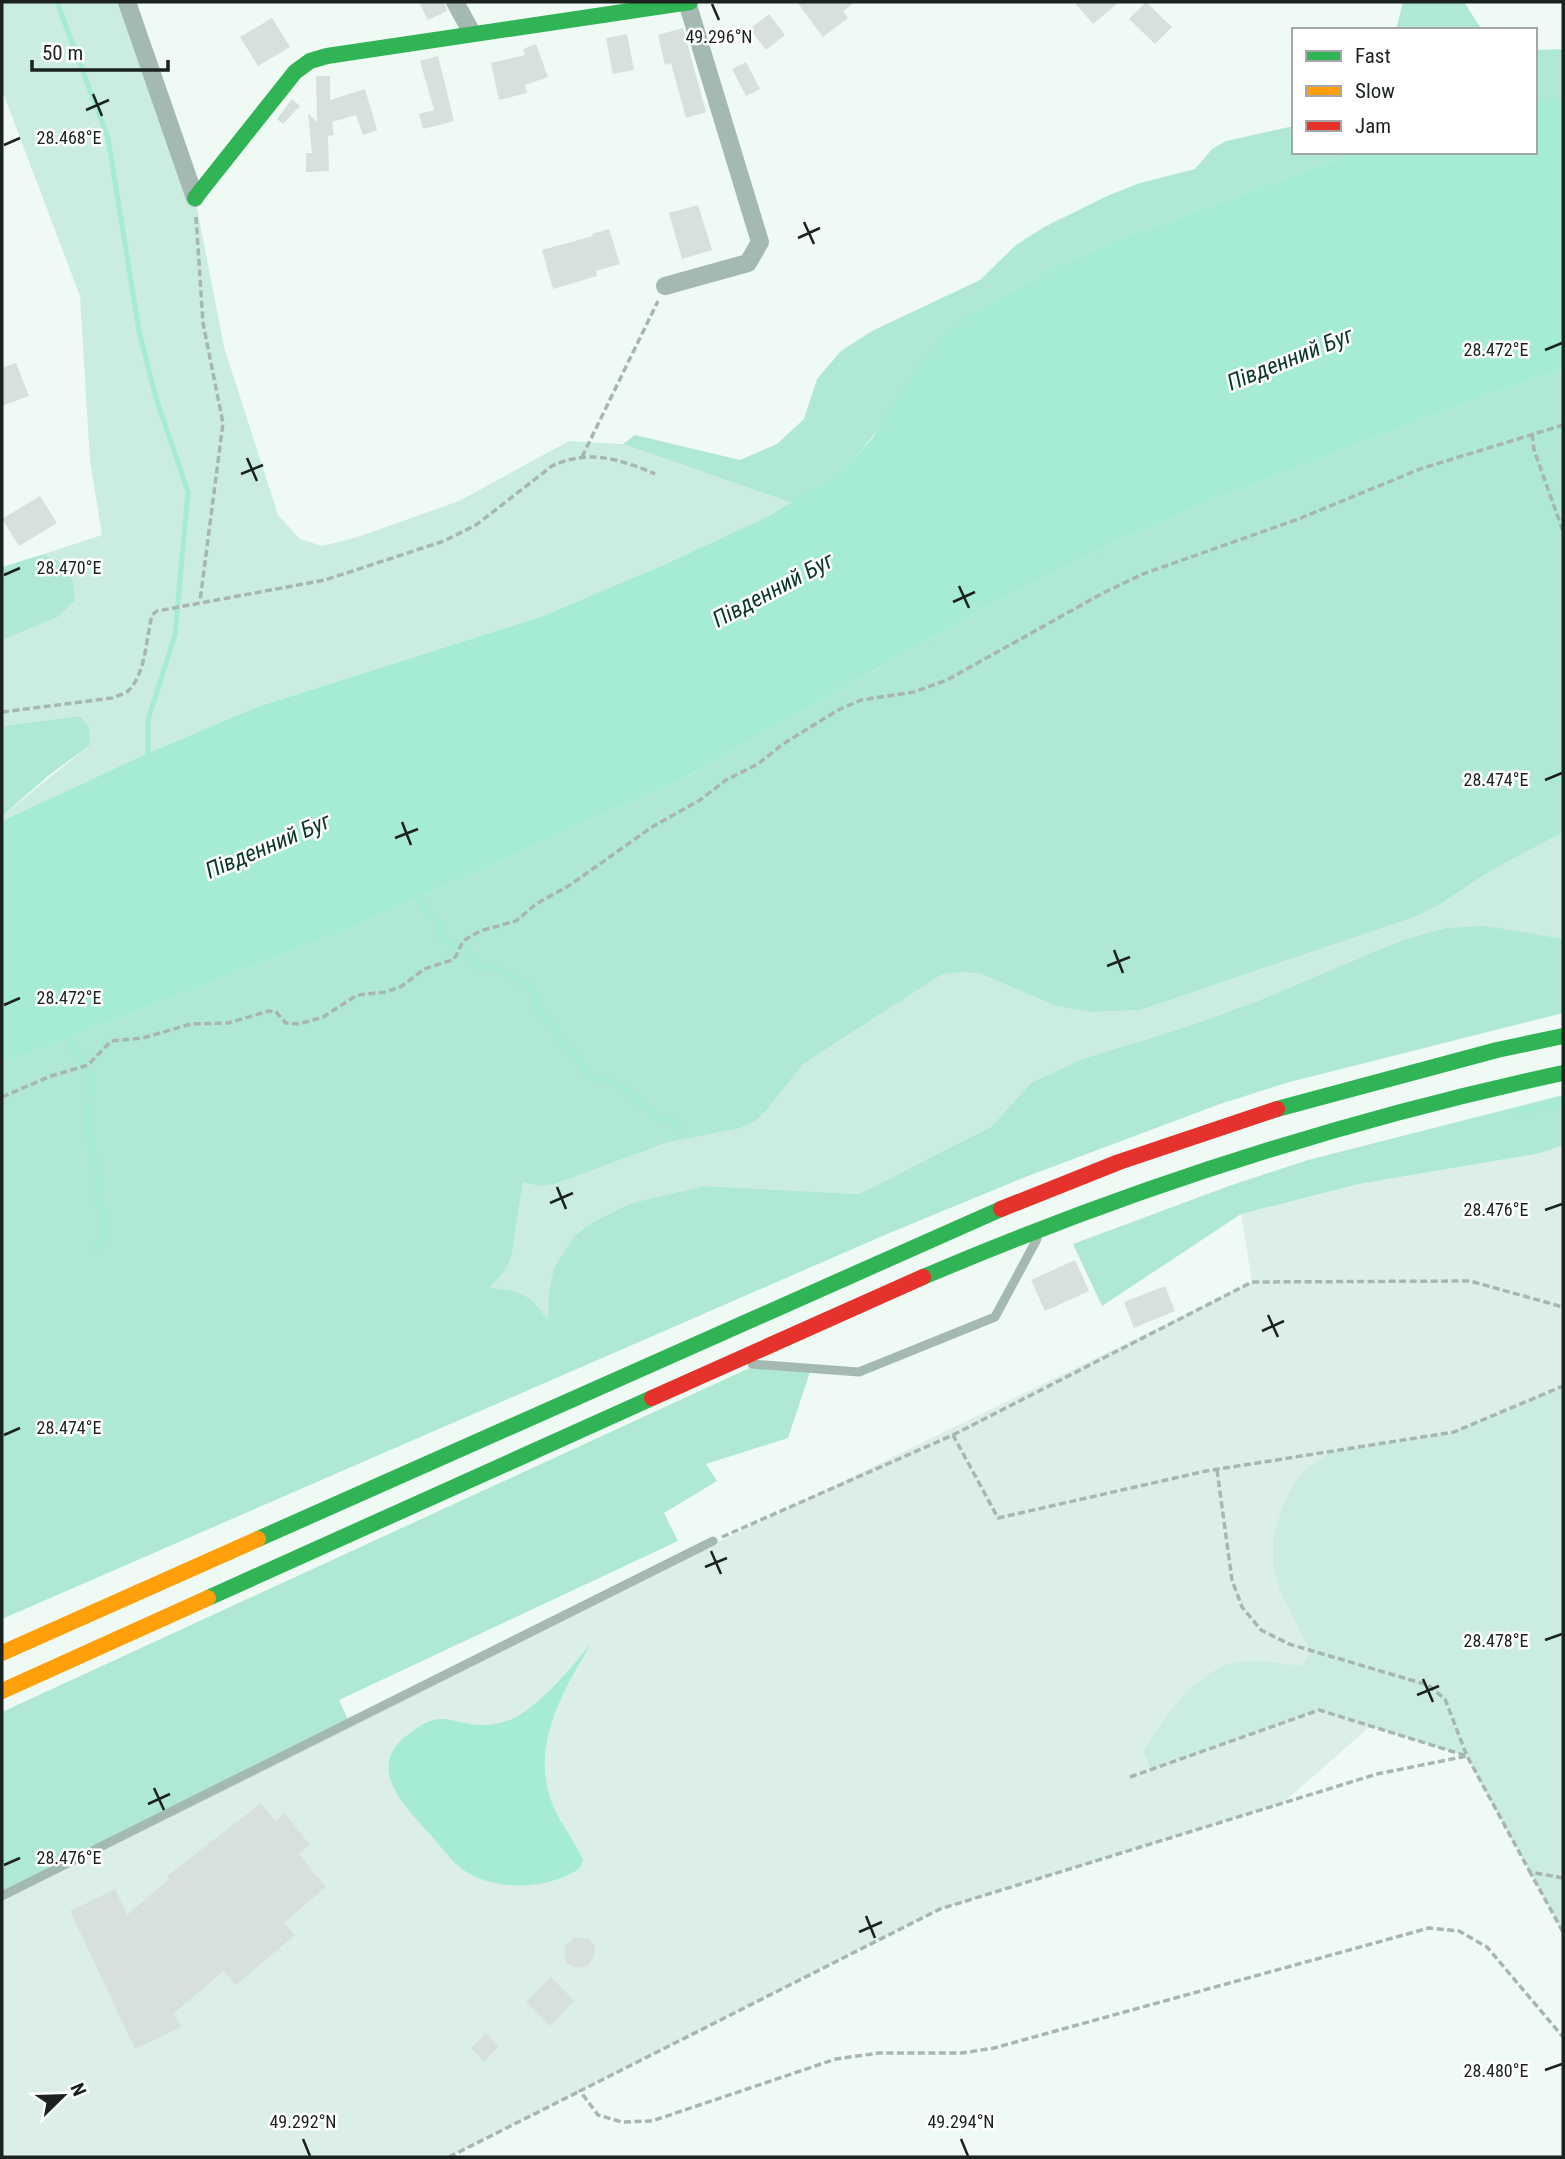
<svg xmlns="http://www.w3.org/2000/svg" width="1565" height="2159" viewBox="0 0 1565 2159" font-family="'Roboto Condensed',sans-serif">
<rect width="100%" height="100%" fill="#effaf5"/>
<polygon fill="#dcefe7" points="1563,1145 1563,1386 1454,1432 1333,1451 1436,1668 1283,1803 940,1909 449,2157 2,2157 2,1896 349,1722 1252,1282 1241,1214 1359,1184 1541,1153"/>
<g fill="#caeddf">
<polygon points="2,2 127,2 195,198 224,347 278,515 300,539 322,546 358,537 459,501 569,441 623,444 792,503 769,516 665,565 543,616 257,707 148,753 2,821 2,816 90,745 80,716 2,726 2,640 58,617 62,561 44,554 102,535 90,461 80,296 2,90"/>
<polygon points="1563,832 1563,939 1447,928 1405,939 1255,1002 1186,1027 1082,1059 1031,1083 991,1127 859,1194 704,1186 631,1203 589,1224 549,1293 549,1321 488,1288 502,1274 511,1259 523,1182 538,1186 555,1184 666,1143 741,1128 755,1121 766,1111 803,1064 941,975 962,972 981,974 1056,1006 1091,1012 1140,1010 1415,917 1439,905 1487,873"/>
<path d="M1563,1386V1932L1466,1756L1319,1710L1151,1769L1143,1751C1165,1716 1201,1662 1247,1661C1265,1660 1284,1664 1302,1666L1311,1652L1281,1593L1273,1568V1537L1282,1508L1294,1483L1308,1468L1333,1451L1454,1432Z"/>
</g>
<g fill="#afe8d3">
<polygon points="1403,2 1464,2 1482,30 1396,30"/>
<polygon points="1563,49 1563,100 1535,100 1535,50"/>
<polygon points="1294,126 1294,152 1356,152 1103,245 1044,272 973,313 857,455 829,480 792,503 623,444 635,435 740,460 777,444 804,419 817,379 841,351 872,331 980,280 1016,245 1044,227 1107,196 1140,183 1195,169 1212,149 1226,141"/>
<path d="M1563,370V832L1487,873L1439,905L1415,917L1140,1010L1091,1012L1056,1006L981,974L962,972L941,975L803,1064L766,1111L755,1121L741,1128L666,1143L555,1184L538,1186L523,1182L511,1259L502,1274L489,1288C522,1291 528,1293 548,1320L549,1293L554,1268L573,1238L589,1224L631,1203L704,1186L859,1194L991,1127L1031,1083L1082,1059L1186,1027L1255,1002L1405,939L1446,928L1486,926L1563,939V1013L1286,1083L1220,1104L1028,1176L887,1234L2,1619V1064L359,925L684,778L983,609L1116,542L1208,502L1466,403Z"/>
<path d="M44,554C71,565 72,571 75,600L58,617L2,640V567Z"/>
<polygon points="80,716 89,727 90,745 48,776 2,816 2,726"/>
<polygon points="1563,1095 1563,1145 1541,1153 1359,1184 1241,1214 1102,1306 1073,1244 1229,1186 1308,1160"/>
<polygon points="756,1365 811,1369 788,1438 706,1464 717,1481 664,1513 678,1541 339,1700 349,1722 2,1895 2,1712"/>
</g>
<g fill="#a6ecd3">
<polygon points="1535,100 1563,100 1563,370 1466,403 1208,502 1116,542 983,609 684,778 359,925 2,1064 2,821 148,753 257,707 543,616 664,565 769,516 829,480 857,455 873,437 917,369 943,337 973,313 1044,272 1103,245 1356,152 1535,152"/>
<path d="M592,1642C559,1698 524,1756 560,1820C565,1828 583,1856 583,1861C581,1870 571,1874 563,1877C533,1890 490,1889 462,1869C452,1861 444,1851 436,1841C412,1813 362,1771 406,1736C416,1729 426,1720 439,1719C448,1718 456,1722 465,1723C481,1727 501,1725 516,1717C542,1703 574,1665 592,1642Z"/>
</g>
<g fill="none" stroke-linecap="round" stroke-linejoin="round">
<g stroke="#a6ecd3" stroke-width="5">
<polyline points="57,2 108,138 139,331 156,398 188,492 175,635 148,720 148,759"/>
<path d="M416,893C420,899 424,909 429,914C439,922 444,925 438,938L464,947L475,965L502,970L532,989L539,1013L551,1020L560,1039L572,1051L587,1074L626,1089L657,1117L669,1120L679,1127"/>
<polyline points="65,1032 91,1078 88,1127 99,1182 96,1199 102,1213 104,1239 98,1248"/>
<polyline points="1517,1112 1563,1102"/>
</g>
</g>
<g fill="#d7e0dc">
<polygon points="419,2 444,2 447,11 428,20"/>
<polygon points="797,2 855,2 843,11 848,18 823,37"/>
<polygon points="1074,2 1119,2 1093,24"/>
<polygon points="1146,2 1172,27 1155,44 1129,19"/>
<polygon points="769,14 785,35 766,50 750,29"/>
<polygon points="272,18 290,47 258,66 240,37"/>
<polygon points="683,28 706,112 686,118 671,63 665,65 658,35"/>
<polygon points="627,34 634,70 613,74 606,38"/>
<polygon points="536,44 548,77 525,85 527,93 499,100 491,63 525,55 523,49"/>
<polygon points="438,56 454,121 423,129 419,114 434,110 420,61"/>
<polygon points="746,62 760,89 746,96 732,69"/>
<polygon points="316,76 330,76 330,100 365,89 377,130 363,135 356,115 332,122 334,135 328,136 329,171 306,172 306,153 312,153 308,113 317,122"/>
<polygon points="292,99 300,106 283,124 277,119"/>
<polygon points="698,205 712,250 682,259 669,213"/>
<polygon points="609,229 620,264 596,271 597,276 553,289 542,250 593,236 592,234"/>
<polygon points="16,363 29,396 2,406 2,368"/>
<polygon points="40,496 57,523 19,546 2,519"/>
<polygon points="1075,1260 1089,1291 1045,1311 1031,1280"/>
<polygon points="1165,1286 1175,1311 1134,1328 1124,1302"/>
<polygon points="261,1803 275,1821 285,1813 310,1845 299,1854 326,1887 284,1923 295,1935 236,1985 224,1971 174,2013 181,2027 135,2049 70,1911 115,1889 127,1915 169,1879 167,1876"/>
<polygon points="574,1937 589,1939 595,1947 594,1957 587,1966 577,1968 566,1963 564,1947"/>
<polygon points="551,1977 574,2001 550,2026 526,2002"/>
<polygon points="486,2033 499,2046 484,2062 471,2048"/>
</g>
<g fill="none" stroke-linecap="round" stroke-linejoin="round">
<g stroke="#a8b6b0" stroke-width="3.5" stroke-dasharray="7 3.5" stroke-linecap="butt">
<polyline points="196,217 203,323 223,423 200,601"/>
<polyline points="1532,434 1534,450 1563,531"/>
<polyline points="582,457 658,301"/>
<path d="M2,712L112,698C117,696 124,694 128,691C146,674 146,638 152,615L157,611L325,580L444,541L476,525L552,466C588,449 621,459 655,474"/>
<polyline points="2,1097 51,1076 88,1065 111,1041 143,1038 191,1024 228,1023 269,1011 276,1012 286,1023 299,1024 323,1017 357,995 386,992 402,986 424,969 452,960 456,956 463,941 480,931 516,921 536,904 570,885 652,827 700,800 726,780 758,764 783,744 838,710 861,700 914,692 947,680 1103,593 1143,574 1301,518 1420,469 1563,425"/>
<polyline points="953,1435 1252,1282 1470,1281 1563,1307"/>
<polyline points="1217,1470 1232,1580 1242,1607 1261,1630 1289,1644 1428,1685 1445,1699 1467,1756 1377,1774 940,1909 580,2091 598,2115 622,2122 652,2121 836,2059 879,2053 962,2053 994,2048 1429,1928 1459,1931 1487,1947 1563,2037"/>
<polyline points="722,1537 953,1435 998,1518 1206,1471 1454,1432 1563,1386"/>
<polyline points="1130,1777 1319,1710 1467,1756 1530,1872"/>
<polyline points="1563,1878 1530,1872 1563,1932"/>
<polyline points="449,2157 580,2091"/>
</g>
<g stroke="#a4b9b1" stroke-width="9">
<polyline points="752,1364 859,1372 995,1317 1037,1239"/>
<polyline points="2,1896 713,1541"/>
</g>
<g stroke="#a4b9b1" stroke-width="18">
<polyline points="127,2 195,198"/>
<polyline points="455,2 472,33"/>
<polyline points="665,286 748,263 760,242 687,2"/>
</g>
<g stroke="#30b455" stroke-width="16">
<polyline points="195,198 295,72 310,61 327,56 690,2"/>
<polyline points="1277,1109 1497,1050 1563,1036"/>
<path d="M923,1277C1130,1189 1343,1120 1563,1073"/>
<polyline points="258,1539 1001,1209"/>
<polyline points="208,1598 652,1398"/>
</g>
<g stroke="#ff9f0a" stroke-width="16">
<polyline points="2,1653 258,1539"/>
<polyline points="2,1691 208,1598"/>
</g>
<g stroke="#e5322d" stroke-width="16">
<polyline points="1001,1209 1119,1162 1277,1109"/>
<polyline points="652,1398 923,1277"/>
</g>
</g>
<path fill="none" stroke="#1b221f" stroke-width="2.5" d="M712,4L719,20M93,94L102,116M86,110L109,100M4,145L20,138M804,222L814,244M798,238L820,228M1545,350L1562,343M247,458L257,481M241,474L263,465M4,575L20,568M959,586L969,608M953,602L975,592M1545,780L1562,773M402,822L411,845M395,838L418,829M1114,950L1123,973M1107,966L1130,957M4,1005L20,998M557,1187L566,1209M550,1203L573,1193M1545,1210L1562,1204M1268,1315L1278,1337M1262,1331L1284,1321M4,1435L20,1428M711,1551L721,1574M705,1567L727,1558M1545,1640L1562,1634M1423,1679L1433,1702M1417,1695L1439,1686M154,1788L164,1810M148,1804L170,1794M4,1865L20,1858M866,1916L875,1938M859,1932L882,1922M1545,2070L1562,2064M303,2139L310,2156M961,2139L968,2156"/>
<g text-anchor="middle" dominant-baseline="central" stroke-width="5" stroke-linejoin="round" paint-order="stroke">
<g font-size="23" font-style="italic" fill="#0c382b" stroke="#fff">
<text transform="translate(1290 359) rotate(-22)">Південний Буг</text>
<text transform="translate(773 590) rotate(-28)">Південний Буг</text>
<text transform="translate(268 846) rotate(-23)">Південний Буг</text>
</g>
</g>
<g font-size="18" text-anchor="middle" fill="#1b221f" stroke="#fff" stroke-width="5" stroke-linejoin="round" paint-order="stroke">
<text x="719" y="43">49.296°N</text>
<text x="69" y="144">28.468°E</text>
<text x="1496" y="356">28.472°E</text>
<text x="69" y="574">28.470°E</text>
<text x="1496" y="786">28.474°E</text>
<text x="69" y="1004">28.472°E</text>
<text x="1496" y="1216">28.476°E</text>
<text x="69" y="1434">28.474°E</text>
<text x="1496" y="1647">28.478°E</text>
<text x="69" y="1864">28.476°E</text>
<text x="1496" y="2077">28.480°E</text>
<text x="303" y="2128">49.292°N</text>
<text x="961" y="2128">49.294°N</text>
</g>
<rect width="1565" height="2159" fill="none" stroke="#1b221f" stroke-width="7"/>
<rect x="1292" y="28" width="245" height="126" fill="#ffffff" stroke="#a4a7a5" stroke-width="2"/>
<rect x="1306" y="51" width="35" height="10" fill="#30b455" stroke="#a4a7a5" stroke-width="2"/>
<text x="1355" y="63" font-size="21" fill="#1b221f">Fast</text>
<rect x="1306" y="86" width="35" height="10" fill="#ff9f0a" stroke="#a4a7a5" stroke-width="2"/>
<text x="1355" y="98" font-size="21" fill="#1b221f">Slow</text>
<rect x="1306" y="121" width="35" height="10" fill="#e5322d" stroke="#a4a7a5" stroke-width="2"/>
<text x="1355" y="133" font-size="21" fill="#1b221f">Jam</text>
<g transform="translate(63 2096) rotate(67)" stroke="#ffffff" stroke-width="5" paint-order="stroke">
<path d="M0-5L12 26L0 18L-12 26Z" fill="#1b221f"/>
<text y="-10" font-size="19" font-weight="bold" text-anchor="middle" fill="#1b221f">N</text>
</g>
<path d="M32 60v10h136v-10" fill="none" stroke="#1b221f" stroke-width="3.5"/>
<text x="42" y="60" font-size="21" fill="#1b221f" stroke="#ffffff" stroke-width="5" paint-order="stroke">50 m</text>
</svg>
